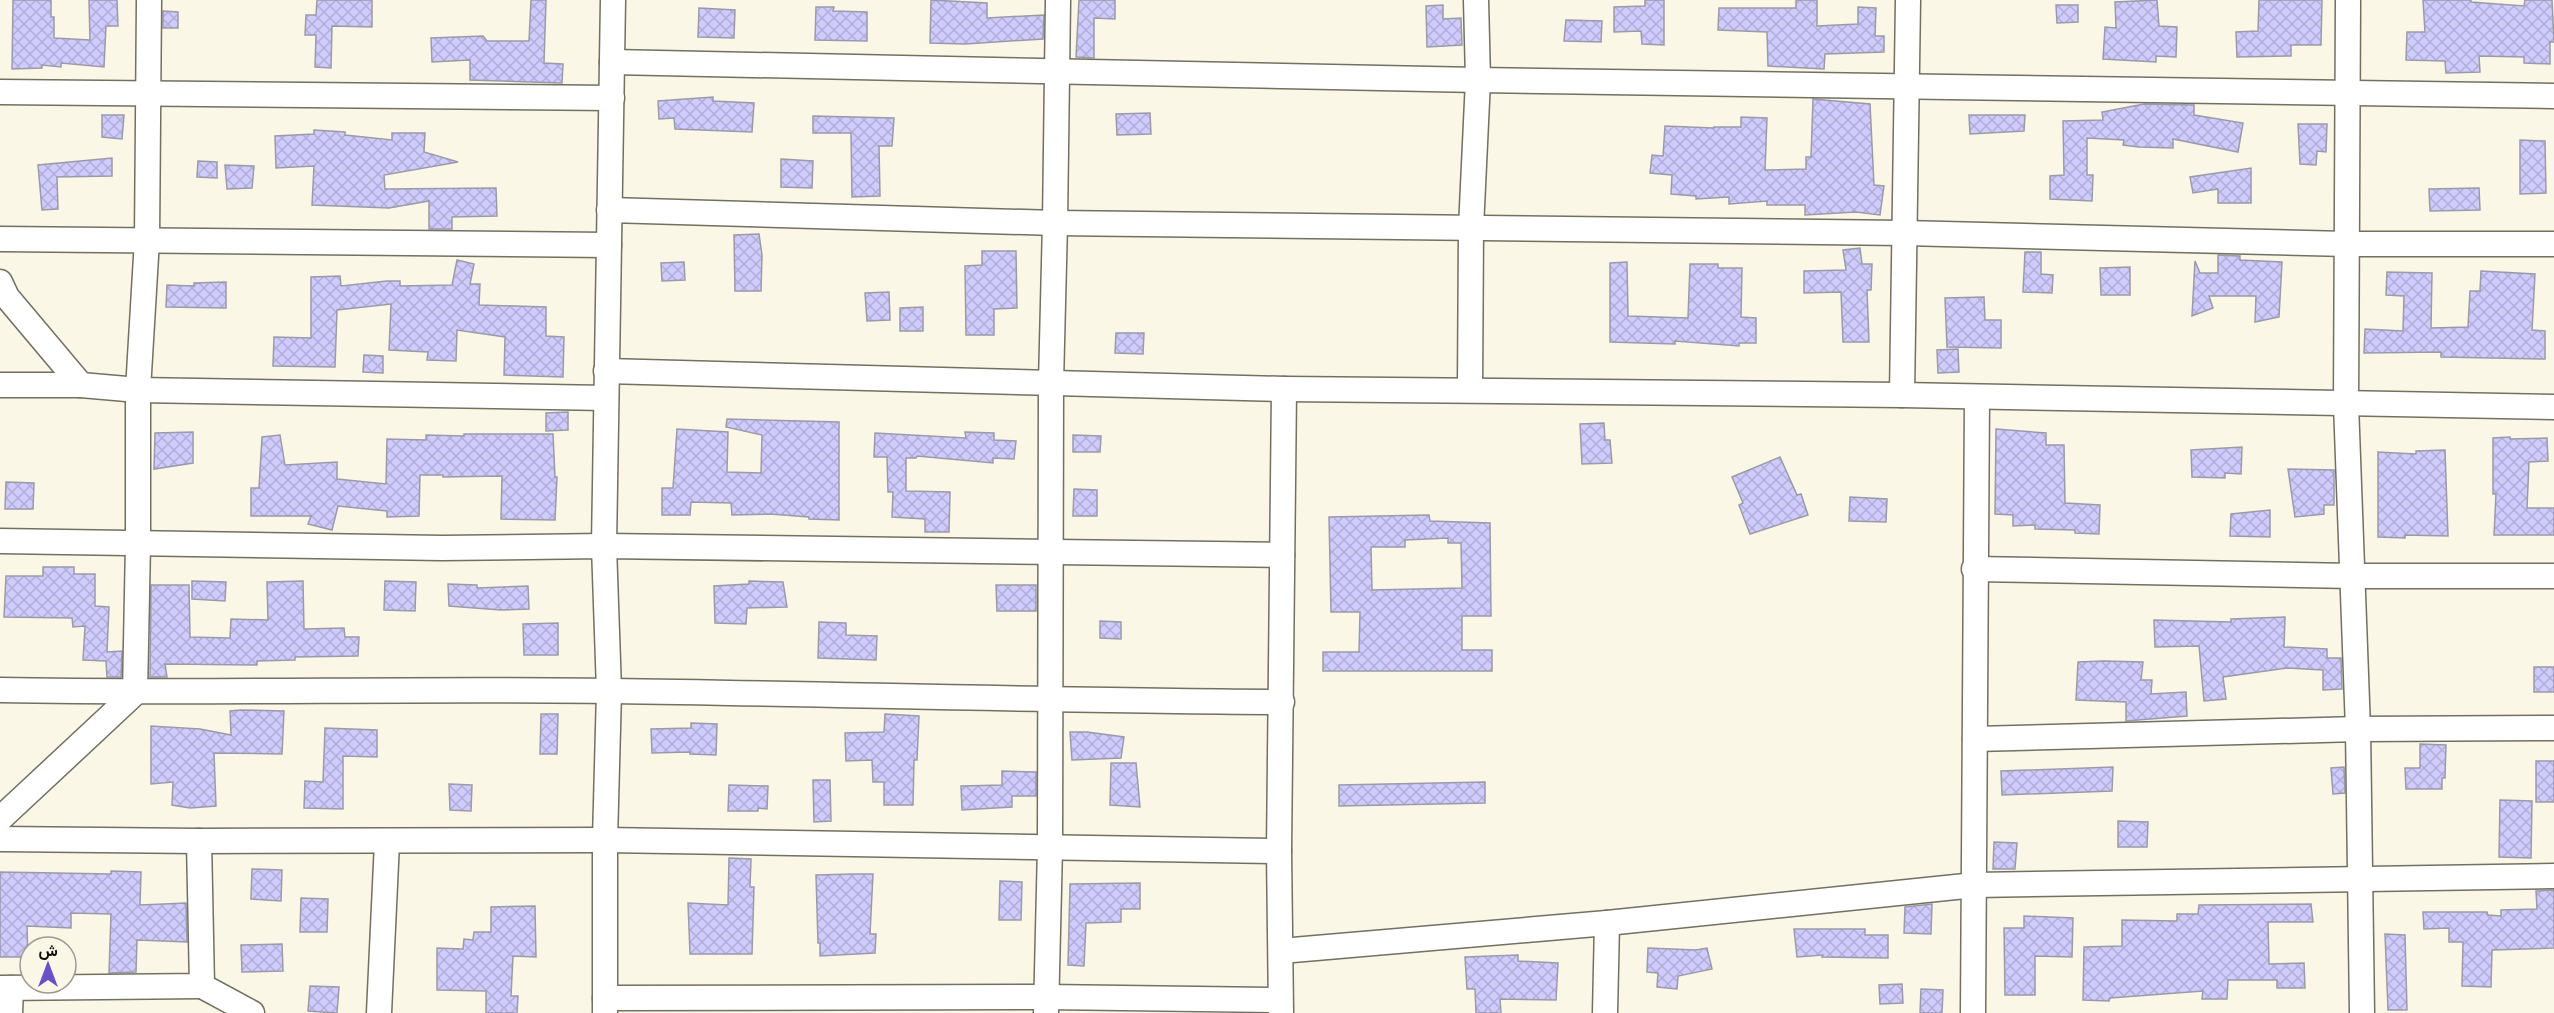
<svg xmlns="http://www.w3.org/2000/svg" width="2554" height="1013" viewBox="0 0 2554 1013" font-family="'Exo 2',Vazirmatn,sans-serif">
<defs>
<pattern id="building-cross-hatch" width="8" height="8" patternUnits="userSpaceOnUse" patternTransform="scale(1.5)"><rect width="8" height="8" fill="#cfcbfd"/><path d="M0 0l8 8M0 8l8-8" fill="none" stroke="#b1add7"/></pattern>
</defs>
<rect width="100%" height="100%" fill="#fbf7e7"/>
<g fill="url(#building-cross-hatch)" stroke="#9b9aa9" stroke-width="1.5" fill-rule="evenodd">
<polygon points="13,0 51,0 51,17 54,17 54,38 90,40 89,0 117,0 118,26 106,26 104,67 61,63 61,67 42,65 42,68 12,69"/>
<polygon points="317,0 372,0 372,27 332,26 331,68 315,67 316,35 305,35 306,15 316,15"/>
<polygon points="531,0 546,0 544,63 563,64 562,83 470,80 470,60 432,62 431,38 483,36 487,41 529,41"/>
<polygon points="931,0 987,3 987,18 1044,15 1043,39 965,44 930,43"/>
<polygon points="1079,0 1115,0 1115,19 1094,18 1094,58 1076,57"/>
<polygon points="1645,0 1664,0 1664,45 1642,44 1641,31 1614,32 1614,7 1645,6"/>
<polygon points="1796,0 1817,0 1817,26 1858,24 1858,7 1876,8 1875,36 1884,36 1884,52 1825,54 1824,69 1768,66 1767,32 1718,30 1719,8 1796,8"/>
<polygon points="2157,0 2159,26 2177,27 2176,57 2156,56 2156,62 2103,59 2105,27 2116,28 2115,2"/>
<polygon points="2259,0 2322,0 2321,45 2291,45 2291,56 2237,57 2236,32 2258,31"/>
<polygon points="2423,0 2471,0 2471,2 2524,6 2525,0 2552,0 2554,42 2550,42 2550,64 2524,63 2524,57 2479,56 2480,72 2446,73 2445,61 2406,60 2407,32 2425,32"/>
<polygon points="1443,5 1443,19 1461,18 1462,45 1427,47 1426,6"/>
<polygon points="2056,5 2078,5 2078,22 2057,23"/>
<polygon points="816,7 834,7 833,11 867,12 867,41 815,40"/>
<polygon points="699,8 735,10 734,38 698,37"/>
<polygon points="163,11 178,12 178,28 163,28"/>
<polygon points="1566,20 1602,21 1601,42 1564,41"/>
<polygon points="713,97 713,101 754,103 752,132 675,129 674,118 659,119 658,101"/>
<polygon points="1813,99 1870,104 1874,185 1884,186 1880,215 1856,212 1805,215 1805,205 1767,205 1767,201 1729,204 1729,197 1696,199 1696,196 1671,194 1672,175 1650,173 1652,155 1663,156 1665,126 1714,128 1714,127 1741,127 1741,117 1767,118 1765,170 1806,169 1806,157 1811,157"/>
<polygon points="2144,104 2194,105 2194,115 2243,123 2238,152 2173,139 2173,148 2139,147 2123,145 2124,140 2087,138 2087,175 2093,175 2092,201 2050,199 2050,176 2064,175 2063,121 2103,120 2102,112"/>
<polygon points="1150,113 1151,134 1117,135 1116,114"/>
<polygon points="102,115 124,115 122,139 102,137"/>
<polygon points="1969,115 2025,115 2024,131 1970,134"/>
<polygon points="813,116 894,118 892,146 879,146 880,196 852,197 851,133 813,133"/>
<polygon points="2298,124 2327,124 2326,152 2317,151 2316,165 2300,164"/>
<polygon points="314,130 345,132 345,135 392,140 392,133 425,133 424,152 458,162 384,175 385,189 496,188 497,216 452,217 452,229 429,229 429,201 389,208 312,205 314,166 276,168 275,136 314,134"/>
<polygon points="2520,140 2545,141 2546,193 2520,194"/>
<polygon points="112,158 112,176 57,177 58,209 42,210 38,165"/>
<polygon points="781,159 813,161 812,188 781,187"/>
<polygon points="198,161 217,162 217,178 197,177"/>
<polygon points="225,165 254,166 252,188 227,189"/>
<polygon points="2251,168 2251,203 2218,203 2218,189 2193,193 2190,177"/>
<polygon points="2479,188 2480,210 2430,211 2429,189"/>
<polygon points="759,234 762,255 761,291 735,291 734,235"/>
<polygon points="1860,248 1862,264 1872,264 1871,290 1867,290 1869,342 1843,342 1841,292 1804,293 1804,271 1846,270 1843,250"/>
<polygon points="982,251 1016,251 1017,308 994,309 994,335 966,335 965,266 982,265"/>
<polygon points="2025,252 2041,252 2041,274 2053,275 2052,293 2023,292"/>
<polygon points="2218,255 2240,256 2240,260 2282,262 2279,317 2255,322 2256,296 2209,296 2213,308 2192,316 2195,261 2200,273 2218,273"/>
<polygon points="457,260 474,264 470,284 480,284 479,305 546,307 546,336 564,337 563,377 504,375 505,337 457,330 456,361 427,360 428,352 389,350 391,304 337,310 335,367 273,366 274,337 311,338 311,277 340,276 341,286 387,281 400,281 400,286 452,285"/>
<polygon points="684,262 685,280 662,281 661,263"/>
<polygon points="1627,262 1628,316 1688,318 1690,264 1718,264 1718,268 1742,268 1741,317 1756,318 1756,343 1739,343 1739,346 1675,341 1675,344 1610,342 1610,263"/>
<polygon points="2130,267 2130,295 2101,295 2100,268"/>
<polygon points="2481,271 2535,274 2532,330 2545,331 2545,359 2441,357 2441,352 2364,353 2365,329 2403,331 2404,296 2386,295 2387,272 2432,273 2431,328 2468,327 2470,291 2480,291"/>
<polygon points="226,282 226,308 166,307 167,285 194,286 194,283"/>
<polygon points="889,292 890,320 867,321 865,293"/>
<polygon points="1984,297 1985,320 2001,320 2001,348 1947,347 1945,298"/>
<polygon points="923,307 923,331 900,331 900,308"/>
<polygon points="1116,333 1144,333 1143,354 1115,353"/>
<polygon points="1958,349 1959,372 1938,373 1937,350"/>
<polygon points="364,355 383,356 383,373 363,372"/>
<polygon points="568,412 568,430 546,431 546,413"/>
<polygon points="727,419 839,422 839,520 809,519 809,517 770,514 732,515 731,503 691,502 690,515 662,515 662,488 673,488 677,429 728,432 727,472 761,473 762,435 726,427"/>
<polygon points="1604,423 1605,440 1610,440 1612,463 1582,464 1580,424"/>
<polygon points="1996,429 2046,433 2046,445 2064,445 2065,503 2100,505 2099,534 2075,533 2075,530 2035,529 2035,525 2013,526 2013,515 1995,514"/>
<polygon points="193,432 193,463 154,469 155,433"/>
<polygon points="965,432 994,433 994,440 1016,441 1014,459 993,458 993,463 917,456 916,458 906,458 906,491 950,492 949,532 925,532 925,519 892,517 893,492 888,492 887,457 874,457 875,433 966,438"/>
<polygon points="464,434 553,434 555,477 557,477 555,520 501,519 502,476 443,477 443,475 420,475 419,516 387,517 387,511 338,506 332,530 308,524 311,516 251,516 251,488 259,488 262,437 280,435 285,465 337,462 337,479 386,484 387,439 426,440 426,435 464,436"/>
<polygon points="1073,435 1101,436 1100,452 1073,452"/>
<polygon points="2510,437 2510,439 2547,438 2548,461 2529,462 2527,508 2554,508 2554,535 2494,535 2496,494 2493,494 2493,438"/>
<polygon points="2242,447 2241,474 2225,473 2225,478 2192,477 2191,450"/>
<polygon points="2445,450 2448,536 2405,535 2405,538 2378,537 2378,452 2416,454 2416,451"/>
<polygon points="1780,457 1797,495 1801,494 1808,515 1750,534 1739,505 1743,503 1732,477"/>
<polygon points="2288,469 2334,470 2334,505 2324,505 2324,514 2295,517"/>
<polygon points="6,482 34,483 33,509 5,509"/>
<polygon points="1074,489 1097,490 1097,516 1073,516"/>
<polygon points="1850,497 1887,499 1886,522 1849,521"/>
<polygon points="2270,510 2270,537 2230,536 2231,514"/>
<path d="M1429,515L1430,521L1490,523L1491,616H1462V650H1492V671H1323V652H1359L1360,612H1331L1329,517ZM1448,538V543H1461L1462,588L1372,590L1371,547H1405V540Z"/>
<polygon points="43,567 74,567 74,574 95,574 95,606 109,607 107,652 122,651 121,677 107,677 106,661 83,660 85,626 73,627 72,618 4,617 6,576 43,576"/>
<polygon points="192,581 226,582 225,601 192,599"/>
<polygon points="303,581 304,629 344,628 345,637 359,637 358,656 295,657 295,660 257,661 257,665 165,664 167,677 150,677 151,585 189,585 190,637 230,638 231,619 268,620 267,582"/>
<polygon points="385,581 416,582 415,611 384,610"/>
<polygon points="749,581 783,582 787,607 747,608 746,624 715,623 714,586 749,584"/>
<polygon points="448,584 477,585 477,588 528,586 529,609 501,610 449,606"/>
<polygon points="996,585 1036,585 1036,611 997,611"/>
<polygon points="2285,617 2284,647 2327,649 2327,658 2341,658 2342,689 2323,690 2323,670 2287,668 2223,677 2226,699 2204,701 2199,646 2155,647 2154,620 2231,622 2231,619"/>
<polygon points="1100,621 1121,622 1121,639 1100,638"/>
<polygon points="819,622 846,623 846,635 877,636 876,660 818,658"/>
<polygon points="558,623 558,655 524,655 523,624"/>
<polygon points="2104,661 2143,662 2141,680 2152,680 2151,694 2186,692 2187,716 2126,721 2126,702 2076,700 2078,662"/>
<rect x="2534" y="667" width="20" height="25"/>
<polygon points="241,710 284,711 282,754 214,753 216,806 190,808 172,805 173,782 151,784 151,726 200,729 231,735 230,711"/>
<polygon points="541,714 558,714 557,754 540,754"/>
<polygon points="885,714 919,716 917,760 914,760 913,805 884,805 884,782 873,782 872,760 846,761 845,733 884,732"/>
<polygon points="691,723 717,724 716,755 690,754 690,752 652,753 651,729 691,728"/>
<polygon points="325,728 377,730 377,757 343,756 343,809 304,808 305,781 323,782"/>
<polygon points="1070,732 1087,732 1124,737 1121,758 1072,760"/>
<polygon points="2420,744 2446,745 2445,778 2442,778 2442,789 2406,789 2405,768 2420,768"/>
<rect x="2536" y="761" width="18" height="41"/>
<polygon points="1111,763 1136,763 1140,807 1110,805"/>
<polygon points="2113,767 2112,791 2002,795 2001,771"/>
<polygon points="2344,767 2345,793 2333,794 2331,768"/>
<polygon points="1002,771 1036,772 1036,796 1012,796 1012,807 962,810 961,786 1002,785"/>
<polygon points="813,780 830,780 831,821 814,822"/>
<polygon points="1485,782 1485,803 1339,806 1339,785"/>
<polygon points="449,784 472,785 471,811 450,810"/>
<polygon points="729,785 768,786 767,809 758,808 758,811 728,811"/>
<polygon points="2500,800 2532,801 2531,858 2499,857"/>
<polygon points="2118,821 2148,822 2147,847 2118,847"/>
<polygon points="1994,842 2017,843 2015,869 1993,869"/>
<polygon points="729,858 751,859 750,887 754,887 752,954 690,954 688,903 728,905"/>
<polygon points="252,869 282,870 281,901 251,899"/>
<polygon points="111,871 141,872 140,905 186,903 187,942 137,940 136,972 109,973 111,914 71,913 71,928 27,926 28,957 0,957 0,872 111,874"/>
<polygon points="852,874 873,874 870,934 876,934 875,953 820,956 820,943 818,943 816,875"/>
<polygon points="1000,881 1022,882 1021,920 999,920"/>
<polygon points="1140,883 1140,909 1121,909 1121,922 1086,923 1084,966 1068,965 1070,884"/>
<polygon points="2554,890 2554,948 2492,950 2491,987 2462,986 2463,942 2449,942 2449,928 2424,929 2423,912 2487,912 2488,915 2501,916 2501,910 2537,909 2536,891"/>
<polygon points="301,898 328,899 327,932 300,932"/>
<polygon points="1932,904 1931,934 1904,933 1905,907"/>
<polygon points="2311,904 2313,922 2268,922 2269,964 2304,963 2305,988 2277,988 2277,980 2228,980 2227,999 2202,999 2203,991 2110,998 2109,1001 2083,1000 2084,947 2122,946 2122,920 2177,921 2177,914 2198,914 2199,905"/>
<polygon points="535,906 536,957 513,956 511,996 518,996 517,1013 486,1013 486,991 437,990 437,948 463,949 464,939 473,940 474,932 491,932 491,907"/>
<polygon points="2024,916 2073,918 2072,957 2035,956 2035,995 2005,995 2004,928 2024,928"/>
<polygon points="1794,929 1865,929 1865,935 1888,935 1888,958 1822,957 1823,955 1797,957"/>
<polygon points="2385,934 2405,935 2407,1010 2388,1010"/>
<polygon points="282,944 283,971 242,972 241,945"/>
<polygon points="1648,948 1696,950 1707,948 1712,969 1678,976 1677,989 1657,987 1658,973 1647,972"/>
<polygon points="1518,955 1518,961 1558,963 1556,1000 1500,999 1501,1013 1476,1013 1475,989 1467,989 1465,957"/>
<polygon points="1902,984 1903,1003 1880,1004 1879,985"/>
<polygon points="310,986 339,987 337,1013 308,1011"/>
<polygon points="1921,989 1943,990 1942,1013 1920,1013"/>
</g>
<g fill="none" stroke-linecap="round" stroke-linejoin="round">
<defs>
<g id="minor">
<polyline points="2348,0 2346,404 2358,729 2362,1013"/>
<polyline points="612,62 1478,80 2554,96"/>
<polyline points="0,92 612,98"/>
<polyline points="609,210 1055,223 1904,233 2347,244 2554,244"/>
<polyline points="0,239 609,245"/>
<polyline points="0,282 7,297 81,385"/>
<polyline points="606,371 1284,389 1902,395 2554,407"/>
<polyline points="0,385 81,385 138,390 606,398"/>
<polyline points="1470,389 1471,228 1478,80 1476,0"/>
<polyline points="1902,395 1908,0"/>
<polyline points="0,541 442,548 604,546 1282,555"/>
<polyline points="1974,569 2353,576 2554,576"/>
<path d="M0,690C204,694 408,688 612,691C835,694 1058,701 1282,702"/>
<polyline points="1975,739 2358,729 2554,728"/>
<polyline points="0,819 135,693 138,543 138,390 147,240 149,0"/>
<polyline points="0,839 199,841 605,840 1279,851"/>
<polyline points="1281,951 1607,923 1975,885 2554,876"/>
<polyline points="202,986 252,1013"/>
<polyline points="0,988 202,986 199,841"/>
<polyline points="605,998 1046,997 1280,1000"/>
<polyline points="10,1013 11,988"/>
<polyline points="379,1013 387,842"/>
<polyline points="605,1013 605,840 609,691 604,546 613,0"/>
<polyline points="1046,1013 1050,847 1051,383 1055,223 1058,0"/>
<polyline points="1281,1013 1279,851 1284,389"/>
<polyline points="1605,1013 1607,923"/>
<polyline points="1973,1013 1977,397"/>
</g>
</defs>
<use href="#minor" stroke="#736f61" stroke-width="27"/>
<use href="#minor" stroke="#fff" stroke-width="24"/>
</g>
<g transform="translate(48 965)"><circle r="28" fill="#fbf7e7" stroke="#9d998e" stroke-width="1.5"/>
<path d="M0-4.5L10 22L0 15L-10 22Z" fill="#6a50c9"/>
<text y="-9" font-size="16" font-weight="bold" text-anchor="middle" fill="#0f0d08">ش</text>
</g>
</svg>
